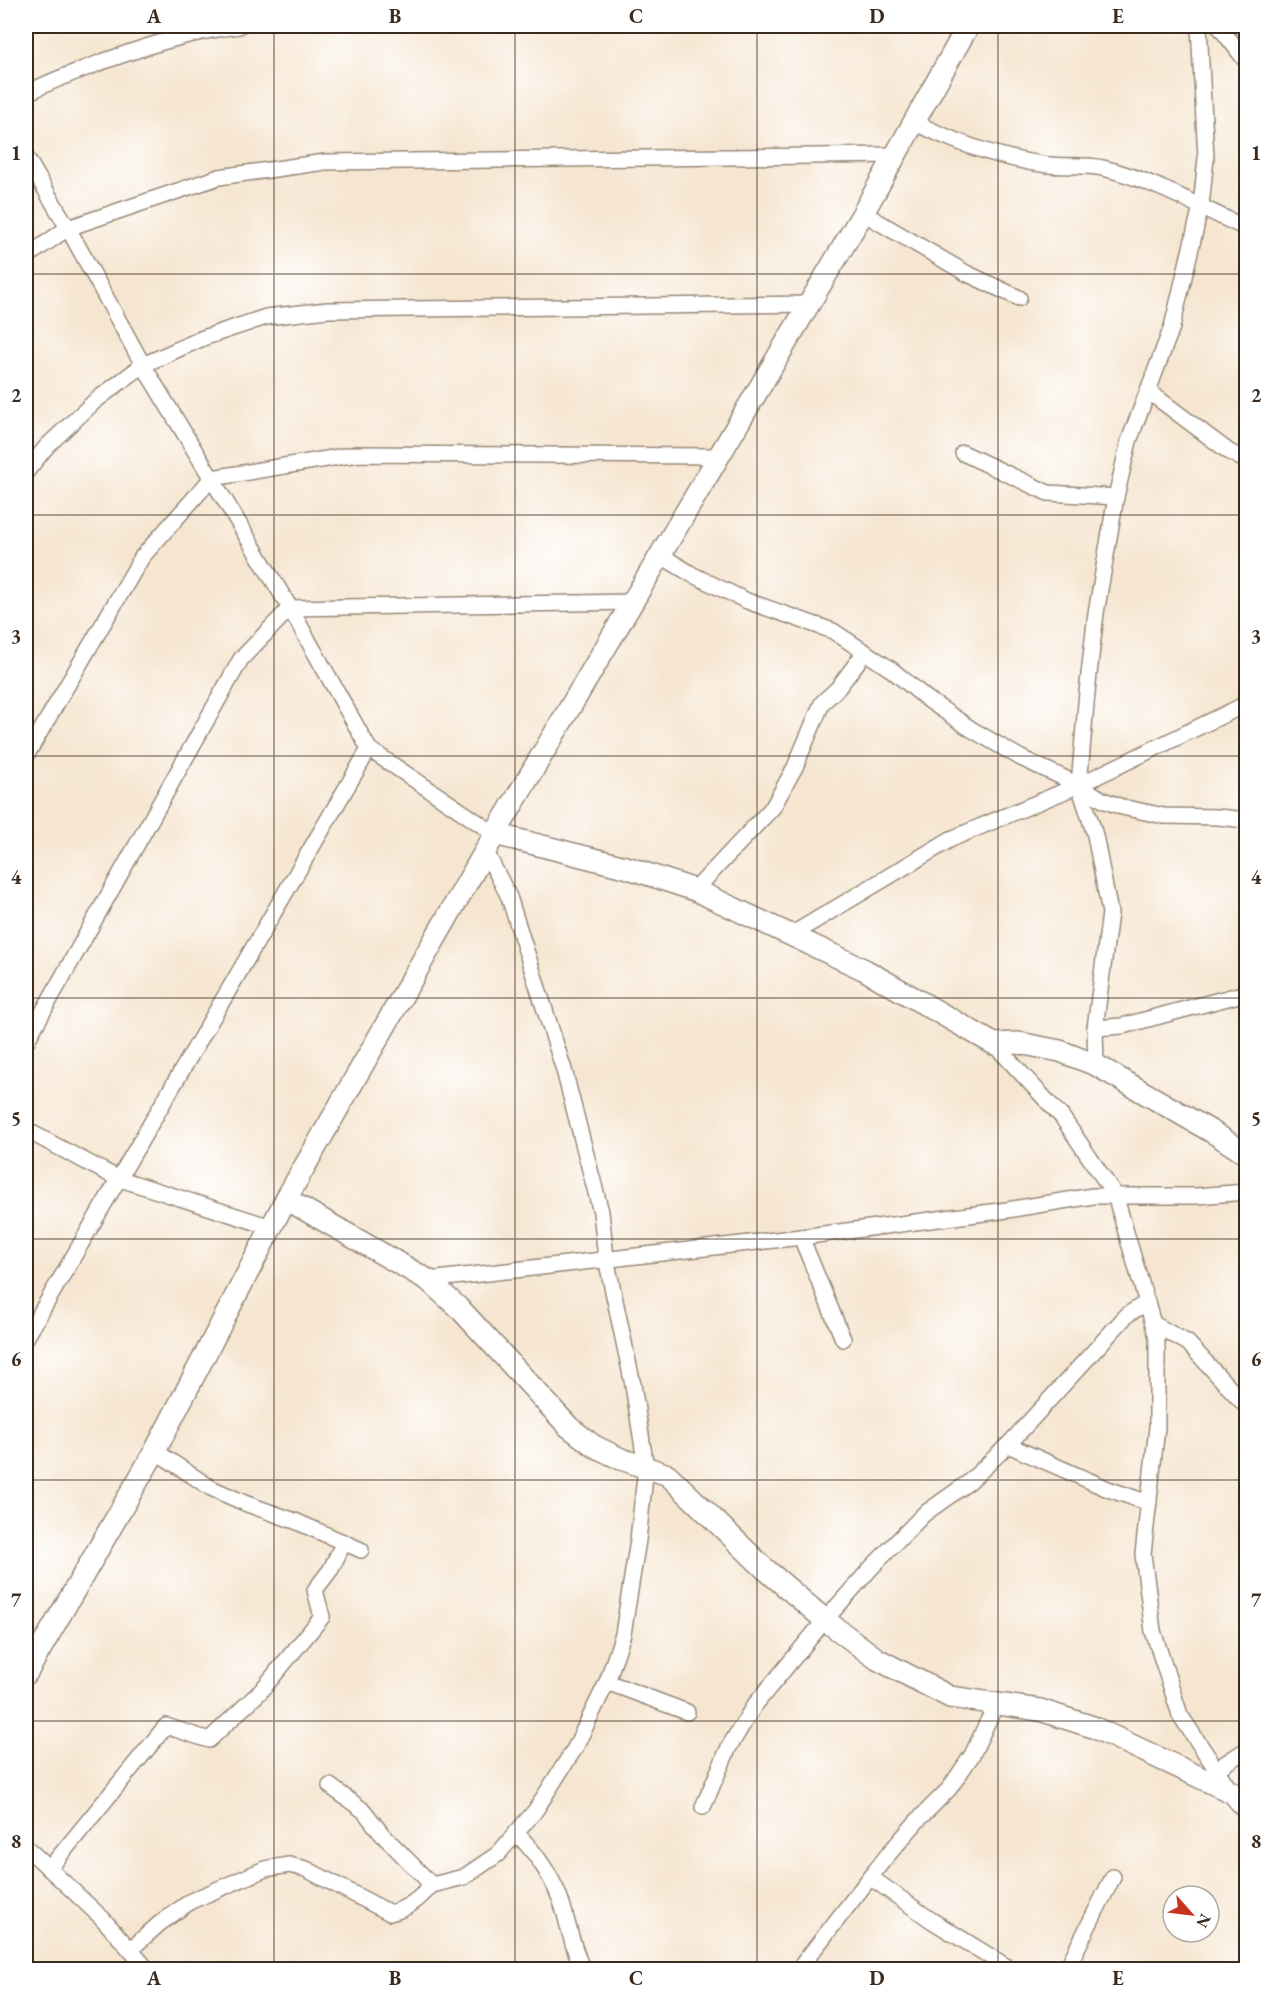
<svg xmlns="http://www.w3.org/2000/svg" width="1272" height="1995" viewBox="0 0 1272 1995" font-family="'EB Garamond',serif">
<rect width="100%" height="100%" fill="#fff"/>
<filter id="ink" filterUnits="userSpaceOnUse"><feTurbulence type="fractalNoise" baseFrequency=".0167" numOctaves="2"/><feDisplacementMap in="SourceGraphic" scale="12" xChannelSelector="R" yChannelSelector="G"/><feConvolveMatrix kernelMatrix="1 2 1 2 8 2 1 2 1" color-interpolation-filters="sRGB"/></filter>
<filter id="wash" filterUnits="userSpaceOnUse"><feTurbulence type="fractalNoise" baseFrequency=".008" numOctaves="4" result="noise"/><feDisplacementMap in="SourceGraphic" scale="24" xChannelSelector="R" yChannelSelector="G"/><feGaussianBlur stdDeviation="1.35" result="paint"/><feColorMatrix in="noise" values="0 0 0 0 0 0 0 0 0 0 0 0 0 0 0 0 0 1.4 0 .05"/><feComposite in="paint" operator="in"/></filter>
<g filter="url(#wash)">
<rect width="100%" height="100%" fill="#f6e6d1"/>
</g>
<g filter="url(#ink)">
<g fill="none" stroke-linecap="round" stroke-linejoin="round">
<defs>
<g id="street">
<polyline points="1219,26 1246,61"/>
<path d="M26,94C49,81 74,73 99,63C144,47 191,31 239,26"/>
<path d="M914,122C956,143 1001,159 1048,165C1066,167 1085,164 1103,168C1154,180 1199,207 1246,228"/>
<polyline points="26,157 68,228 143,365 290,608 369,749 495,834"/>
<polyline points="863,213 966,273 1019,298"/>
<polyline points="26,257 68,228 219,177 325,162 894,155"/>
<polyline points="1148,391 1228,451 1246,461"/>
<polyline points="963,453 1048,493 1116,497"/>
<polyline points="26,472 47,446 95,401 143,365 203,338 266,317 328,310 809,304"/>
<polyline points="660,555 693,575 747,601 833,631 892,670 927,699 971,729 1021,758 1079,785 1103,800 1122,807 1164,816 1218,817 1246,820"/>
<polyline points="26,756 142,557 212,478 357,454 719,456"/>
<polyline points="695,890 773,807 795,767 822,703 838,688 865,652"/>
<polyline points="791,935 951,839 1079,785 1246,704"/>
<polyline points="1095,1028 1122,1026 1246,993"/>
<polyline points="26,1042 241,659 290,608 632,602"/>
<polyline points="994,1044 1062,1117 1115,1195 1157,1337 1157,1427 1143,1554 1153,1631 1180,1715 1230,1790"/>
<polyline points="1096,1065 1095,1028 1110,913 1095,835 1079,785 1087,692 1096,613 1116,497 1129,441 1172,327 1201,206 1206,158 1199,26"/>
<polyline points="26,1130 117,1178 271,1227"/>
<polyline points="801,1237 843,1339"/>
<polyline points="428,1280 801,1237 1007,1210 1093,1196 1196,1196 1246,1192"/>
<polyline points="1154,1324 1188,1343 1246,1406"/>
<polyline points="26,1338 369,749"/>
<polyline points="1008,1445 1108,1489 1149,1503"/>
<polyline points="155,1451 211,1488 247,1504 295,1521 361,1550"/>
<polyline points="607,1682 687,1712"/>
<polyline points="1215,1770 1246,1750"/>
<polyline points="330,1786 364,1811 381,1833 432,1885 464,1877 498,1854 535,1811 575,1748 607,1682 623,1634 638,1540 646,1467 633,1385 606,1258 601,1212 564,1070 509,897 486,852"/>
<polyline points="703,1807 729,1747 754,1706 825,1620 872,1567 924,1514 969,1482 1008,1445 1127,1315 1147,1302"/>
<path d="M516,1833C536,1852 555,1881 563,1907C569,1929 573,1949 583,1970"/>
<polyline points="26,1847 103,1919 148,1970"/>
<polyline points="49,1869 166,1726 209,1740 261,1691 322,1617 315,1590 331,1569 344,1542"/>
<polyline points="870,1877 931,1920 1012,1970"/>
<path d="M131,1949L159,1924L191,1901L265,1869L289,1865L306,1869L390,1913C408,1909 420,1898 432,1885"/>
<polyline points="798,1970 886,1857 918,1820 949,1789 972,1755 996,1704"/>
<polyline points="1066,1970 1113,1877"/>
</g>
<g id="secondary">
<polyline points="495,834 629,868 695,890 865,970 994,1044 1019,1043 1060,1051 1096,1065 1214,1133 1246,1154"/>
<polyline points="286,1199 428,1280 462,1311 569,1427 594,1446 621,1459 668,1475 764,1568 825,1620 877,1659 950,1697 1040,1710 1093,1727 1233,1793 1246,1808"/>
<polyline points="26,1674 155,1451 286,1199 495,834 863,213 968,26"/>
</g>
</defs>
<use href="#street" stroke="#988878" stroke-width="18"/>
<use href="#secondary" stroke="#988878" stroke-width="24"/>
<use href="#street" stroke="#fff" stroke-width="15"/>
<use href="#secondary" stroke="#fff" stroke-width="21"/>
</g>
</g>
<path fill="none" stroke="#3b2a1e" stroke-width="1.5" stroke-opacity="0.55" d="M274,26V1970M515,26V1970M757,26V1970M998,26V1970M26,274H1246M26,515H1246M26,756H1246M26,998H1246M26,1239H1246M26,1480H1246M26,1721H1246"/>
<rect width="1272" height="1995" fill="none" stroke="#fff" stroke-width="66"/>
<g transform="translate(1191 1914) rotate(118)"><circle r="28" fill="#ffffff" stroke="#b1aaa5" stroke-width="1.5"/>
<path d="M0-4.5L10 22L0 15L-10 22Z" fill="#c8321e"/>
<text y="-9" font-size="16" font-weight="bold" text-anchor="middle" fill="#3b2a1e">N</text>
</g>
<rect x="33" y="33" width="1206" height="1929" fill="none" stroke="#3b2a1e" stroke-width="2"/>
<g font-size="20" text-anchor="middle" font-weight="bold" fill="#3b2a1e">
<text x="154" y="23">A</text>
<text x="395" y="23">B</text>
<text x="636" y="23">C</text>
<text x="877" y="23">D</text>
<text x="1118" y="23">E</text>
<text x="16" y="160">1</text>
<text x="1256" y="160">1</text>
<text x="16" y="402">2</text>
<text x="1256" y="402">2</text>
<text x="16" y="643">3</text>
<text x="1256" y="643">3</text>
<text x="16" y="884">4</text>
<text x="1256" y="884">4</text>
<text x="16" y="1125">5</text>
<text x="1256" y="1125">5</text>
<text x="16" y="1366">6</text>
<text x="1256" y="1366">6</text>
<text x="16" y="1607">7</text>
<text x="1256" y="1607">7</text>
<text x="16" y="1848">8</text>
<text x="1256" y="1848">8</text>
<text x="154" y="1985">A</text>
<text x="395" y="1985">B</text>
<text x="636" y="1985">C</text>
<text x="877" y="1985">D</text>
<text x="1118" y="1985">E</text>
</g>
</svg>
